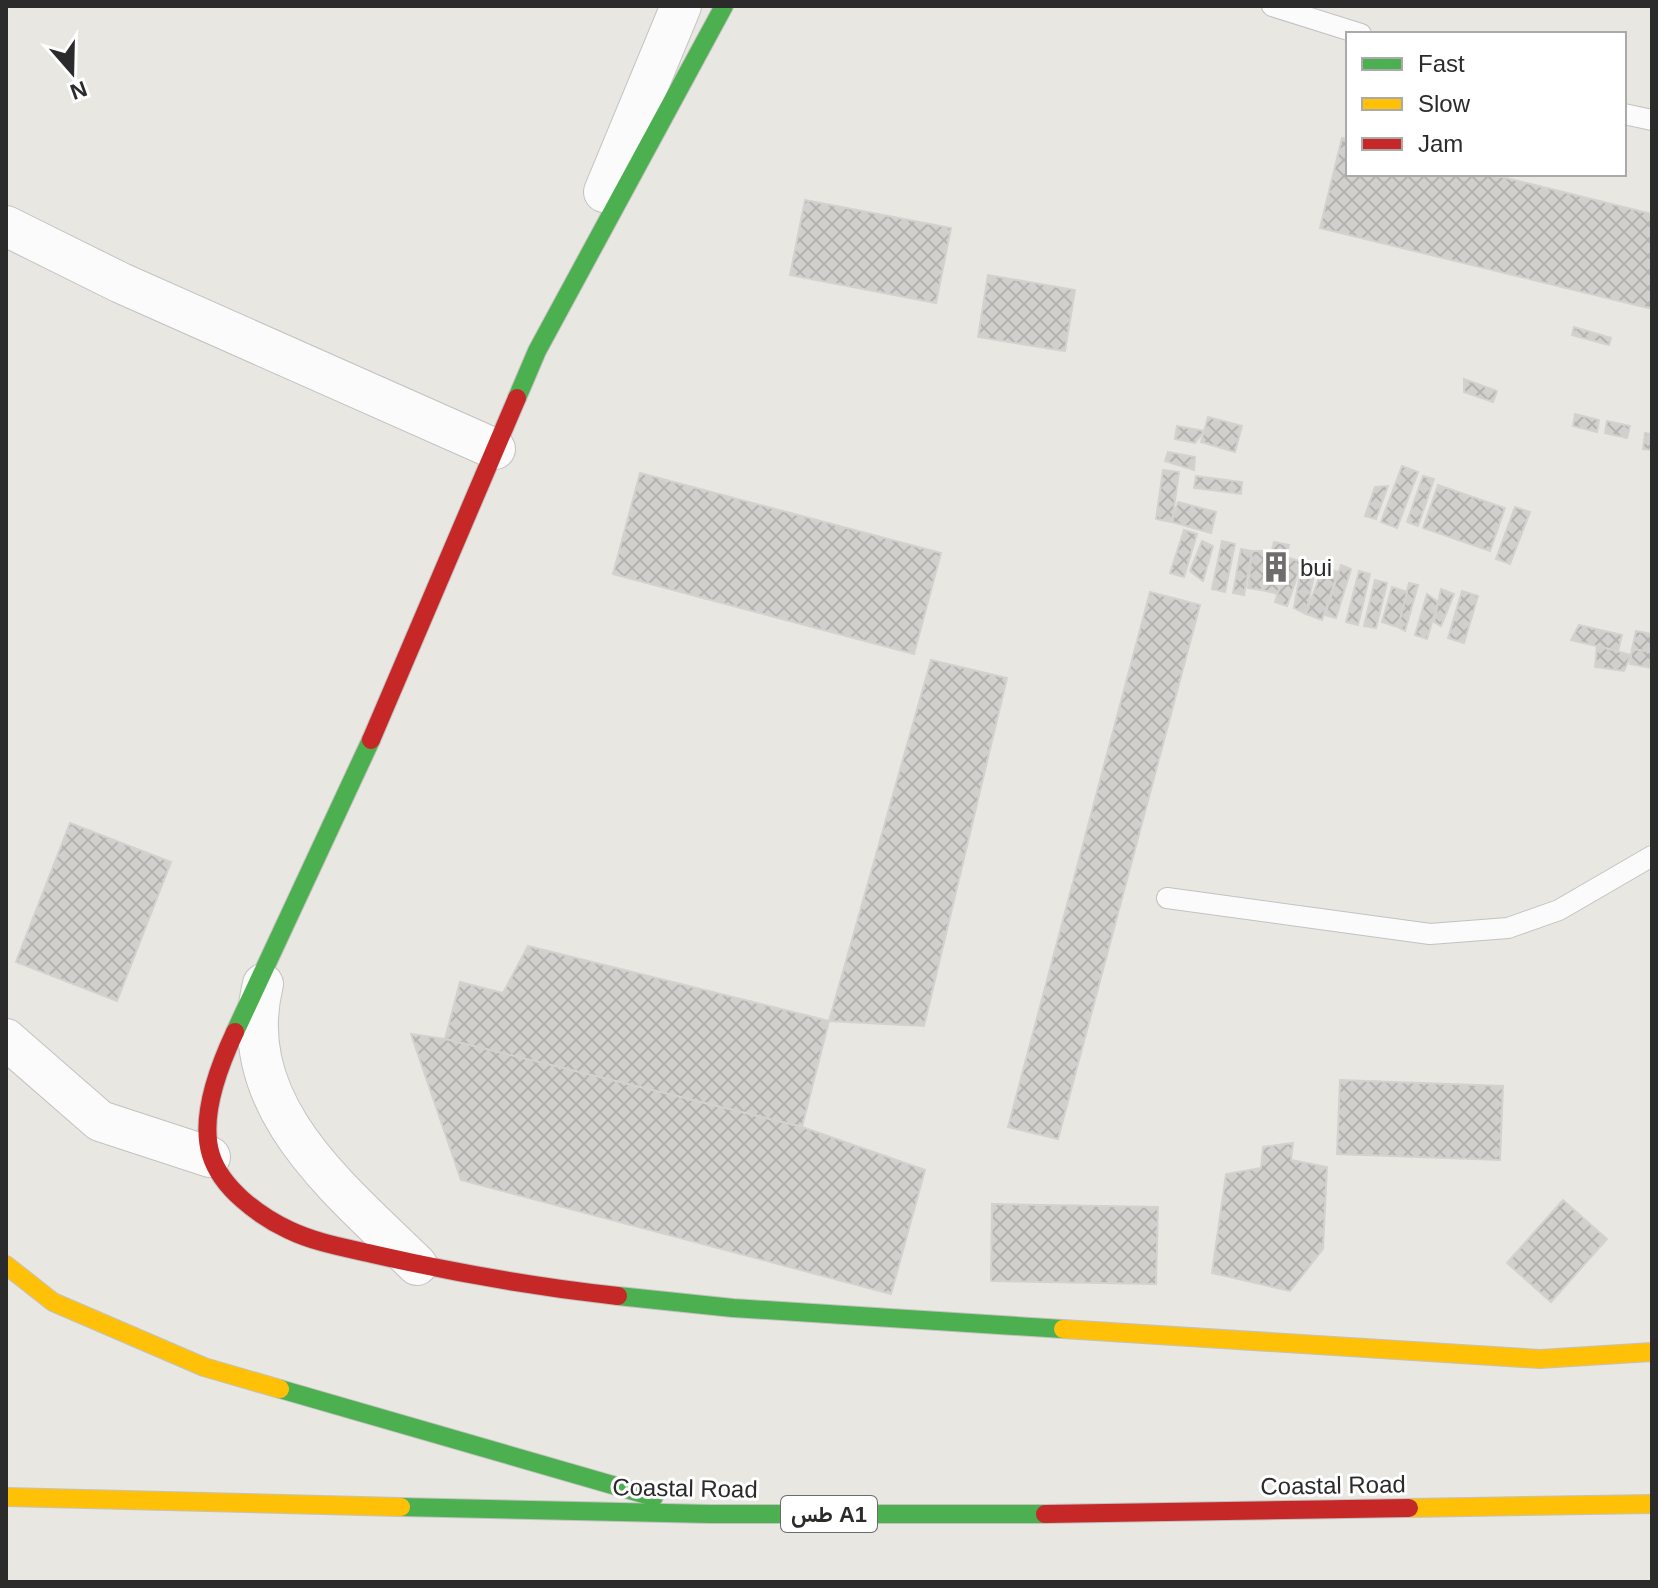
<svg xmlns="http://www.w3.org/2000/svg" width="1658" height="1588" viewBox="0 0 1658 1588" font-family="Helvetica,Vazirmatn,sans-serif">
<defs>
<pattern id="building-cross-hatch" width="8" height="8" patternUnits="userSpaceOnUse" patternTransform="scale(2)"><rect width="8" height="8" fill="#d2d0cd"/><path d="M0 0l8 8M0 8l8-8" fill="none" stroke="#b4b3b0"/></pattern>
</defs>
<rect width="100%" height="100%" fill="#e9e7e2"/>
<g fill="url(#building-cross-hatch)" stroke="#d4d2ce" stroke-width="2">
<polygon points="1342,138 1348,139 1348,174 1490,174 1652,214 1652,309 1320,228"/>
<polygon points="805,200 951,228 936,303 790,275"/>
<polygon points="988,275 1075,290 1065,351 978,337"/>
<polygon points="1574,327 1611,338 1609,345 1572,335"/>
<polygon points="1464,379 1497,391 1493,402 1464,392"/>
<polygon points="1575,414 1599,420 1597,432 1573,426"/>
<polygon points="1208,417 1242,426 1235,452 1201,442"/>
<polygon points="1607,421 1630,426 1627,438 1605,433"/>
<polygon points="1177,426 1204,431 1195,443 1175,439"/>
<polygon points="1645,433 1652,434 1652,450 1643,449"/>
<polygon points="1168,452 1195,457 1194,470 1165,461"/>
<polygon points="1402,466 1418,472 1397,528 1381,522"/>
<polygon points="1163,470 1179,472 1172,522 1156,519"/>
<polygon points="640,473 941,553 914,654 613,574"/>
<polygon points="1196,476 1242,482 1241,494 1194,488"/>
<polygon points="1423,476 1434,479 1418,526 1407,522"/>
<polygon points="1438,485 1505,508 1490,551 1423,528"/>
<polygon points="1388,486 1376,519 1365,516 1375,487"/>
<polygon points="1178,502 1216,512 1211,533 1172,522"/>
<polygon points="1515,507 1530,512 1510,564 1496,559"/>
<polygon points="1184,530 1197,534 1184,577 1170,573"/>
<polygon points="1202,541 1213,546 1203,581 1190,571"/>
<polygon points="1222,541 1235,544 1225,592 1212,589"/>
<polygon points="1274,542 1289,545 1278,594 1262,590"/>
<polygon points="1241,549 1252,551 1244,595 1233,593"/>
<polygon points="1252,551 1267,551 1262,590 1248,588"/>
<polygon points="1289,558 1302,562 1287,606 1275,602"/>
<polygon points="1302,562 1316,565 1306,614 1294,608"/>
<polygon points="1341,565 1351,569 1336,618 1325,615"/>
<polygon points="1323,567 1338,572 1322,620 1306,614"/>
<polygon points="1359,571 1370,574 1358,625 1346,622"/>
<polygon points="1375,580 1387,583 1376,628 1364,626"/>
<polygon points="1409,583 1418,585 1405,631 1398,627"/>
<polygon points="1392,587 1407,592 1398,627 1382,622"/>
<polygon points="1441,589 1454,594 1441,626 1434,622"/>
<polygon points="1462,591 1478,596 1464,643 1448,638"/>
<polygon points="1150,592 1200,605 1058,1139 1008,1127"/>
<polygon points="1427,594 1438,602 1427,639 1415,635"/>
<polygon points="1579,625 1622,635 1618,651 1571,640"/>
<polygon points="1636,631 1652,634 1652,652 1632,649"/>
<polygon points="1597,646 1631,655 1624,671 1595,667"/>
<polygon points="1632,649 1652,652 1652,668 1630,664"/>
<polygon points="931,660 1007,678 924,1026 829,1021"/>
<polygon points="70,823 171,862 117,1001 16,962"/>
<polygon points="528,946 829,1021 802,1127 445,1039 460,982 503,993"/>
<polygon points="411,1034 445,1039 802,1127 925,1170 891,1294 461,1180"/>
<polygon points="1340,1080 1503,1086 1500,1160 1337,1154"/>
<polygon points="1293,1143 1291,1160 1327,1167 1323,1249 1290,1291 1212,1273 1226,1174 1261,1168 1263,1147"/>
<polygon points="1563,1200 1607,1239 1551,1302 1507,1263"/>
<polygon points="992,1204 1158,1207 1156,1284 991,1281"/>
</g>
<g fill="none" stroke-linecap="round" stroke-linejoin="round">
<defs>
<g id="lane">
<polyline points="1272,6 1361,34"/>
<polyline points="1624,114 1652,120"/>
<polyline points="1167,898 1430,934 1508,928 1559,910 1652,856"/>
</g>
<g id="street">
<polyline points="604,192 681,6"/>
<polyline points="6,226 121,283 495,449"/>
<path d="M263,984C233,1106 340,1189 417,1265"/>
<polyline points="6,1039 100,1121 210,1157"/>
</g>
<g id="fast">
<polyline points="517,398 537,351 724,6"/>
<polyline points="235,1032 371,740"/>
<polyline points="618,1296 733,1308 1063,1329"/>
<polyline points="280,1389 654,1497"/>
<polyline points="401,1507 710,1514 1045,1514"/>
</g>
<g id="slow">
<polyline points="6,1265 53,1302 204,1367 280,1389"/>
<polyline points="1063,1329 1540,1359 1652,1352"/>
<polyline points="6,1497 401,1507"/>
<polyline points="1409,1508 1652,1504"/>
</g>
<g id="jam">
<polyline points="371,740 517,398"/>
<path d="M235,1032C219,1066 199,1117 211,1155C221,1188 259,1216 289,1230C316,1243 347,1248 377,1255C456,1273 536,1287 618,1296"/>
<polyline points="1045,1514 1409,1508"/>
</g>
</defs>
<use href="#lane" stroke="#c3c2c1" stroke-width="22"/>
<use href="#street" stroke="#c3c2c1" stroke-width="42"/>
<use href="#fast" stroke="#c3c2c1" stroke-width="20"/>
<use href="#slow" stroke="#c3c2c1" stroke-width="20"/>
<use href="#jam" stroke="#c3c2c1" stroke-width="20"/>
<use href="#lane" stroke="#fcfbfb" stroke-width="20"/>
<use href="#street" stroke="#fcfbfb" stroke-width="40"/>
<use href="#fast" stroke="#4caf50" stroke-width="18"/>
<use href="#slow" stroke="#ffc107" stroke-width="18"/>
<use href="#jam" stroke="#c62828" stroke-width="18"/>
</g>
<defs>
<symbol id="building-bare" viewBox="-9 -9 18 18"><path d="M-4-6H4V6H1V3H-1V6H-4ZM-2.5-4.3h1.7v1.8h-1.7ZM.8-4.3h1.7v1.8H.8ZM-2.5-1h1.7V.8h-1.7ZM.8-1h1.7V.8H.8Z" fill="#6e6d6b" stroke="#fff" stroke-width="2.5" paint-order="stroke"/></symbol>
</defs>
<g fill-rule="evenodd">
<use href="#building-bare" x="1254" y="545" width="44" height="44"/>
</g>
<g text-anchor="middle" dominant-baseline="central" stroke-width="6" stroke-linejoin="round" paint-order="stroke">
<rect fill="#fff" stroke="#6b6b6b" stroke-width="2" x="781" y="1496" width="96" height="36" rx="6"/>
<g font-size="22" font-weight="bold" fill="#2b2b2b">
<text x="829" y="1514">طس A1</text>
</g>
<g font-size="24" fill="#2b2b2b" stroke="#fff" text-anchor="start">
<text x="1300" y="567">bui</text>
</g>
<g font-size="24" fill="#2b2b2b" stroke="#fff">
<text transform="translate(1333 1485) rotate(-1)">Coastal Road</text>
<text transform="translate(685 1488) rotate(1)">Coastal Road</text>
</g>
</g>
<rect width="1658" height="1588" fill="none" stroke="#2b2b2b" stroke-width="16"/>
<rect x="1346" y="32" width="280" height="144" fill="#ffffff" stroke="#aaaaaa" stroke-width="2"/>
<rect x="1362" y="58" width="40" height="12" fill="#4caf50" stroke="#aaaaaa" stroke-width="2"/>
<text x="1418" y="72" font-size="24" fill="#2b2b2b">Fast</text>
<rect x="1362" y="98" width="40" height="12" fill="#ffc107" stroke="#aaaaaa" stroke-width="2"/>
<text x="1418" y="112" font-size="24" fill="#2b2b2b">Slow</text>
<rect x="1362" y="138" width="40" height="12" fill="#c62828" stroke="#aaaaaa" stroke-width="2"/>
<text x="1418" y="152" font-size="24" fill="#2b2b2b">Jam</text>
<g transform="translate(72 72) rotate(160)" stroke="#ffffff" stroke-width="6" paint-order="stroke">
<path d="M0-6L14 30L0 20L-14 30Z" fill="#2b2b2b"/>
<text y="-12" font-size="22" font-weight="bold" text-anchor="middle" fill="#2b2b2b">N</text>
</g>
</svg>
